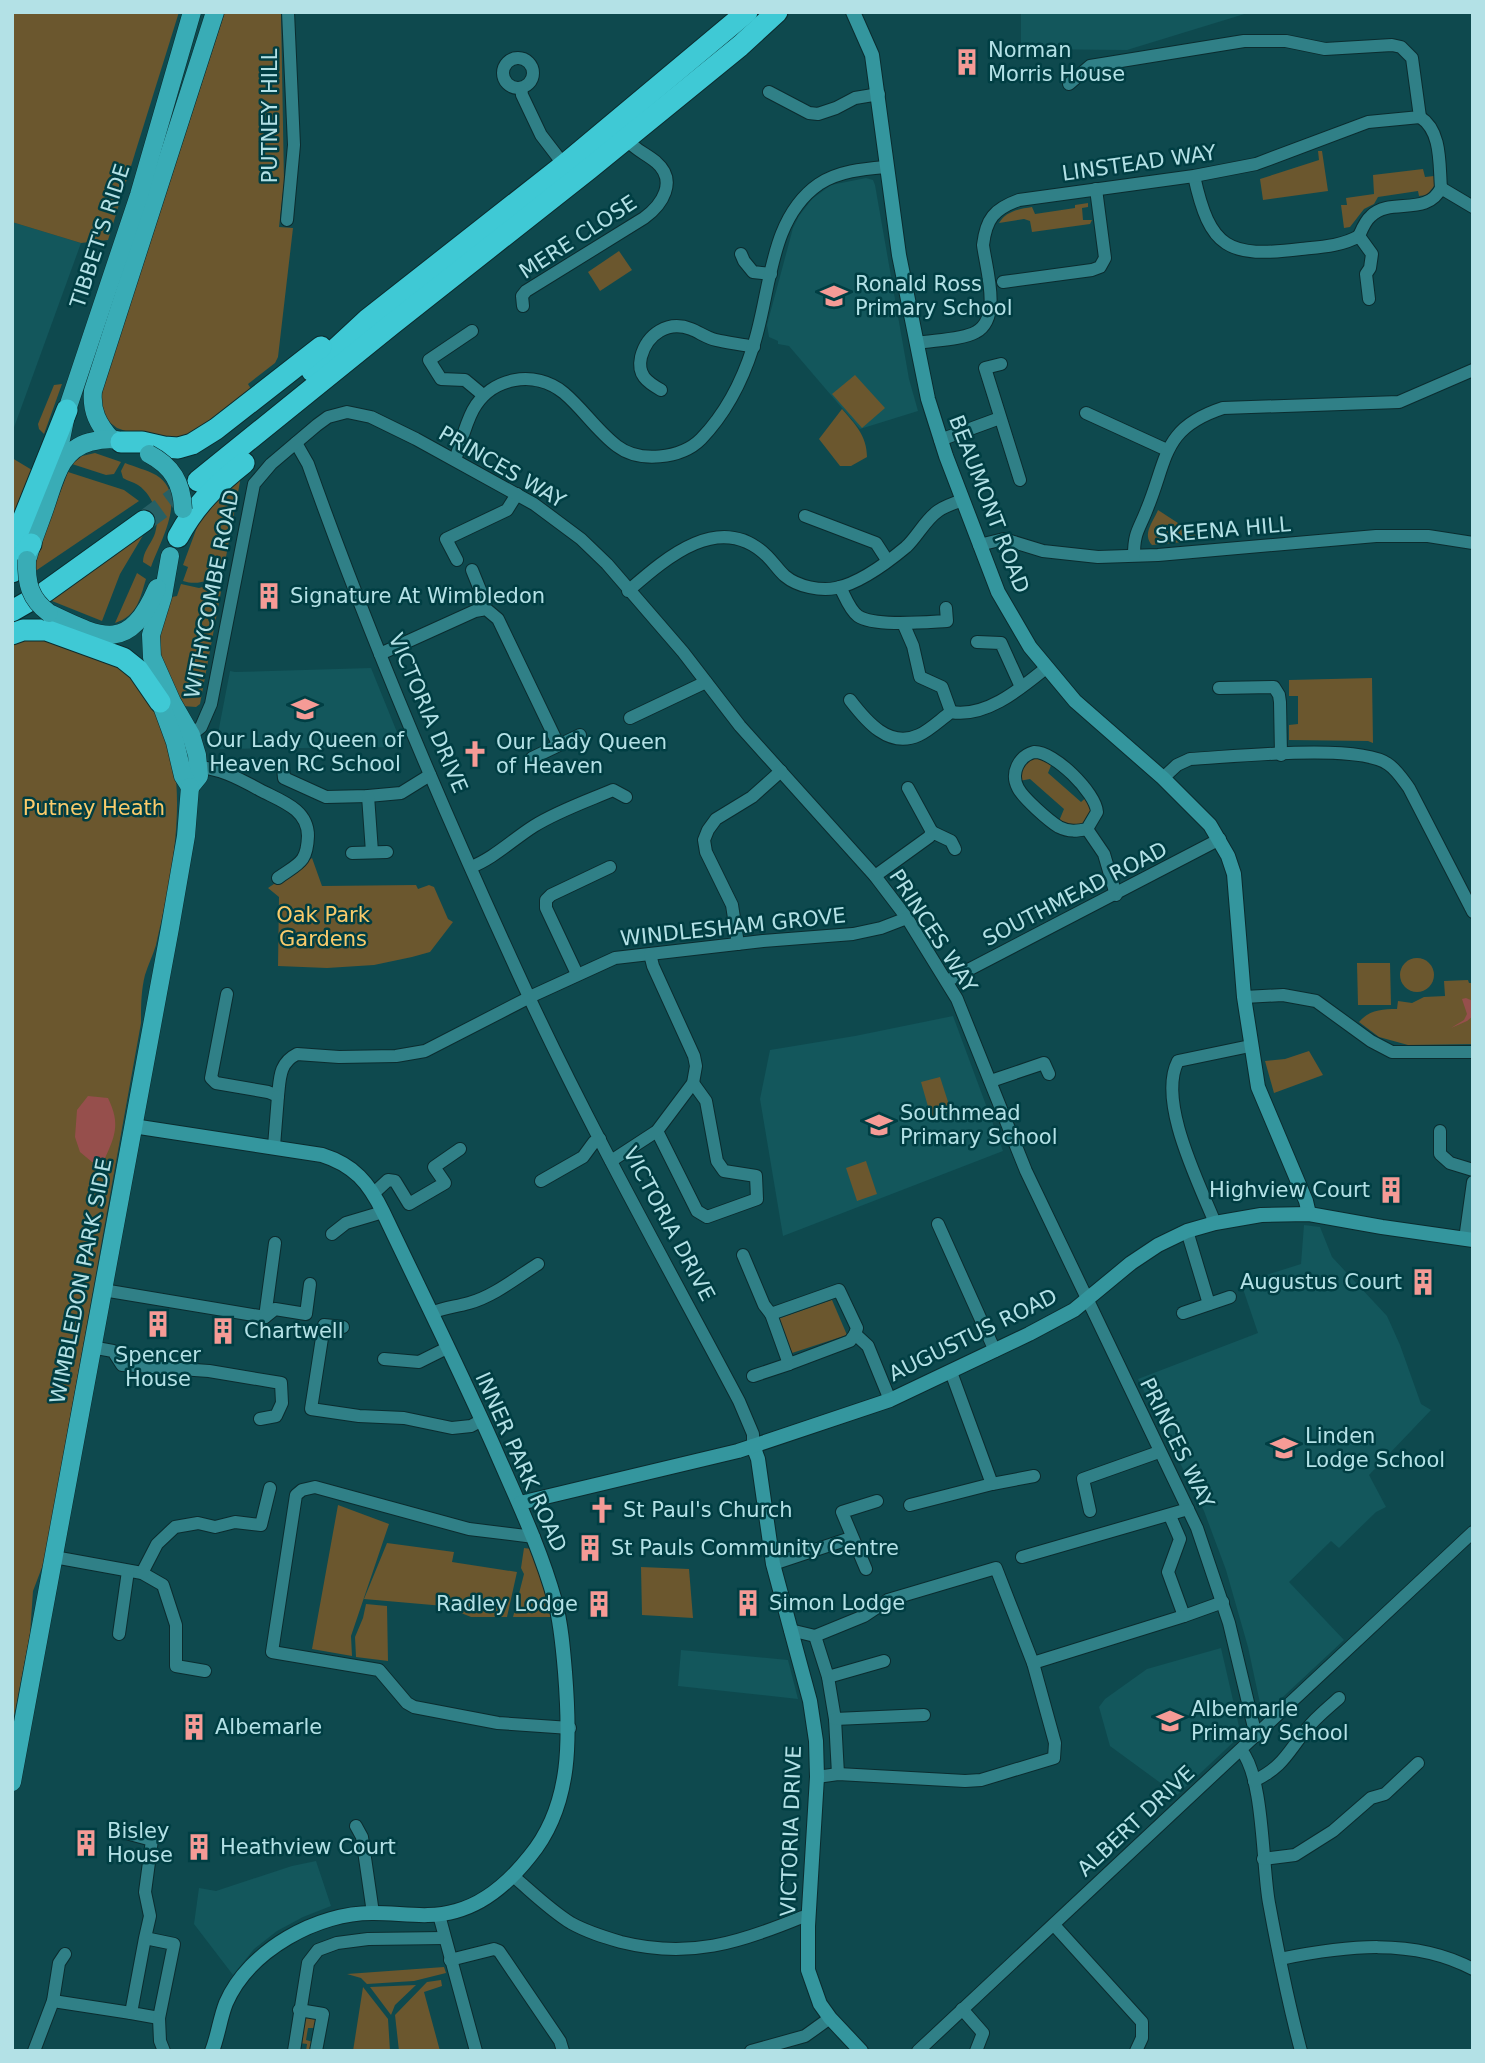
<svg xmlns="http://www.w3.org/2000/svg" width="1485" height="2063" viewBox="0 0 1485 2063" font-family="'DejaVu Sans',sans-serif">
<rect width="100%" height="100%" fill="#0e494e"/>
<g fill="#13575c">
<polygon points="300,12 447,12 447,13 300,14"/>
<polygon points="1021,12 1251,12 1127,50 1021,49"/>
<polygon points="866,178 873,180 875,185 909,379 918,411 860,429 789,346 778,344 778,341 769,337 767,325 793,228 799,216 812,199 831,185"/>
<polygon points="12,222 81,243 12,433"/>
<polygon points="371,668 403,747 215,749 230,671 235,672"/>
<polygon points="953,1016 1003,1151 783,1236 760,1099 770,1050 855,1036"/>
<polygon points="1304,1225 1320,1227 1332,1257 1387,1316 1400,1345 1421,1404 1431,1410 1369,1475 1386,1507 1376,1512 1339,1548 1331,1541 1289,1582 1344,1640 1269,1710 1261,1708 1248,1647 1226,1570 1204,1511 1138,1379 1258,1333 1241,1283 1301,1264"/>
<polygon points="1221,1648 1241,1735 1177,1795 1110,1746 1099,1707 1105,1699 1147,1669"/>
<polygon points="681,1650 788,1660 798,1699 678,1686"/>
<polygon points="316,1861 331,1906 303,1917 277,1931 254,1949 233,1975 194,1924 199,1888 216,1891 292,1866"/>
</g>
<g fill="#6b572e">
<polygon points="12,12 179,12 108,240 81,243 12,222"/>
<polygon points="225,12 281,12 284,183 279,227 293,228 278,357 275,363 248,384 253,392 198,436 154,441 117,428 108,421 102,410 100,398"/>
<polygon points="1318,151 1322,151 1328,191 1263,200 1260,179 1319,160"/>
<polygon points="1423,169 1425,177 1434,176 1434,186 1427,195 1419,196 1418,191 1378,197 1374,204 1364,209 1350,227 1344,228 1341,205 1347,205 1346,198 1374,194 1373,175"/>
<path d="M1088,203V207L1082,208L1083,220H1092L1090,224L1032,232L1030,221L1024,219L999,223C1006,211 1019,209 1032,207L1035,214L1075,208V205Z"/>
<polygon points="619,251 632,270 600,291 588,272"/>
<polygon points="855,375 885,408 862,428 832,394"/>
<polygon points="62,384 44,434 39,429 38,424 54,385"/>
<path d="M842,409C855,424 867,436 867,457L851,466H840L819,439Z"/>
<polygon points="95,453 121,462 114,474 106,475 72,464 82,456"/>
<polygon points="12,458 32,470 12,522"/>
<path d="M125,463C135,467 147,470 156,475C189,495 160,541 151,567L143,562C143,552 150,545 154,536C161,519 154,496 138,485C133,482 128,481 123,478L121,471Z"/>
<path d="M242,471L223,573C210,580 198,586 183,581L188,567L183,565L203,511Z"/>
<polygon points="68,472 124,490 139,501 34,572 37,553"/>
<path d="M1158,510L1204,540L1152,545C1142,534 1153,522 1158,510Z"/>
<polygon points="145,532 120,574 102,621 47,599"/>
<path d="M137,573L146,579C140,599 137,616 115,623Z"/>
<polygon points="223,581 200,704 196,707 182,706 157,657 155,634 172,597 177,596 181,584 199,588"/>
<path d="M23,633L127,664C143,690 163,719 171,749C186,810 170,884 156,945C153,955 148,965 145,975C141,991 141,1006 141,1023L44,1562L33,1591L30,1634L12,1726V638Z"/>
<polygon points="1372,678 1373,743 1368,741 1289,740 1289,725 1298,724 1298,696 1289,696 1289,680"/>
<path d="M1038,756L1052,763L1048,773L1081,802L1089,795L1093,805C1089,816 1087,822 1075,827L1059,821L1064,809L1030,779L1019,781C1021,765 1023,762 1038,756Z"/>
<polygon points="312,858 322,886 416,885 418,889 429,885 434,887 448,919 453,922 430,952 412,957 374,965 327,968 278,966 279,897 268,888"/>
<circle cx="1417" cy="975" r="17"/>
<polygon points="1357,963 1390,963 1391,1005 1358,1005"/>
<path d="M1468,980L1469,983H1473V1044L1408,1045L1379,1037L1359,1022C1369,1010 1382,1009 1397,1009L1398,1001L1412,1003L1424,997L1445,996L1444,981Z"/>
<polygon points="1309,1051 1323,1075 1274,1093 1265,1061 1285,1059"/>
<polygon points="940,1077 951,1111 931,1117 921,1082"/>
<polygon points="866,1161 877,1194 857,1201 846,1168"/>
<polygon points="832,1300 847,1335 792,1353 778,1319"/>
<polygon points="338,1505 389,1524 351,1636 352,1656 312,1649"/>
<polygon points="387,1543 454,1552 452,1562 517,1572 507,1617 471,1617 444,1606 364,1599"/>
<polygon points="524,1548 532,1549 552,1617 513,1617 524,1574 521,1568"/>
<polygon points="641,1567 689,1569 693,1618 642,1615"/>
<polygon points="366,1604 387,1606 388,1661 356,1657 355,1637 363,1618"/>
<polygon points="444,1967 446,1973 414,1981 367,1984 361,1978 347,1974"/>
<polygon points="441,1980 442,1986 424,1992 440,2051 399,2051 395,2015 427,1982"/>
<polygon points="416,1985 395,2005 391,2015 370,1987"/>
<polygon points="363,1987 388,2019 390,2051 353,2051"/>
<polygon points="312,2015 317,2017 315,2028 308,2028 306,2040 313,2042 312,2051 306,2051 307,2044 299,2043 305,2018"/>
</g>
<g fill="#964f4c">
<polygon points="1466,998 1473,1001 1473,1016 1467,1021 1451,1028 1464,1020 1467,1014 1462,999"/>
<path d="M88,1096L108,1098C121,1125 115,1136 103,1163L92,1162L80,1152L75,1137L77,1110Z"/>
</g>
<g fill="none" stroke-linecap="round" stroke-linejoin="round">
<polyline stroke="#276065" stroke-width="21" stroke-dasharray="21 10" stroke-linecap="butt" points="144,521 198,481"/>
<defs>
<g id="street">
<circle cx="518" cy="73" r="15"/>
<polyline points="521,88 522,95 541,135 564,165"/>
<polyline points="769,92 809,113 818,114 836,108 855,98 879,94"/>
<path d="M1194,176C1210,249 1228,258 1301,249C1320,247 1342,246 1359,236L1372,254L1370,268L1366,274L1369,299"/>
<polyline points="1441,188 1473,207"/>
<polyline points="287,220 294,145 288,12"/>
<path d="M1359,236C1362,229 1365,221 1371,216C1390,197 1427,217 1441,188C1439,164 1442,131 1420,117"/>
<polyline points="741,254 744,261 753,272 771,274"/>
<polyline points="1003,282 1092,270 1100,267 1105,258 1096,189"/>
<path d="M523,306L522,296L526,291L644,218C662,205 678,181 656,162C645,153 635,150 625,138"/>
<polyline points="472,331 429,360 441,379 465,380 483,395"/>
<path d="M917,343C933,340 962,340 976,332C1002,318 986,269 983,245C986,219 994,209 1019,200L1194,176L1256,164L1368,122L1420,117L1412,58L1401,47L1392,45L1325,49L1286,41H1244L1090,66L1069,84"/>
<polyline points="1001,364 985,368 1020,480"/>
<path d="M661,390C647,382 637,375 641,357C647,334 668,320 691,329C699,332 707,338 716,340C728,343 741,344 754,347"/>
<polyline points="1086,413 1167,450"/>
<polyline points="940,440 1000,418"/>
<path d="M296,443L308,464C372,645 448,822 529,997C593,1134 668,1267 739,1401L753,1434V1446"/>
<path d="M455,460C461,443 465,425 473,410C491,377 535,369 564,393C583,409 597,431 617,446C639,463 681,459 701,439C726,413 742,382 753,347C771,294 768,219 819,184C839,171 863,169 886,167"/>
<polyline points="805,516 876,543 887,560"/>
<polyline points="979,545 1004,539 1043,551 1098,557 1158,555 1376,536 1428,536 1473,543"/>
<path d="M1134,555C1134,532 1139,530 1147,509C1168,458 1162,428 1223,408L1399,402L1473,370"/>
<polyline points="457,560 446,539 507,510 517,494"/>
<polyline points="472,570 485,602 480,610"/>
<path d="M840,587C845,596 849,609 858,616C874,627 927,622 947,621L946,608"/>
<path d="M628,591C666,558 720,510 767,556C774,563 779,571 785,576C798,587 821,591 836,588C860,583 888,562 906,547C917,537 925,520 938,511C945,506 954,503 963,500"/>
<polyline points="903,623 913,646 920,677 942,687 951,712"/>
<polyline points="977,642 1001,643 1021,687"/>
<polyline points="380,654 475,611 486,609 498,619 558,744"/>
<polyline points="1219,688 1274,687 1279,695 1280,702 1281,755"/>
<path d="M850,700C866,721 889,749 919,735C930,730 941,719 951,712C986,718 1020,689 1046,668"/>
<polyline points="630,718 706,682"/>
<polyline points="185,735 191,735 201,727 211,704 254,484 271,464 317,425 328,417 347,412 371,417 416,439 534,504 581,539 607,564 683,652 740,726 875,876 907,918 957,999 1026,1171 1197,1528 1229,1623 1256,1736"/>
<path d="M1034,752C1054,751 1096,793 1097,812L1087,829C1077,831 1069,832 1059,827C1049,821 1023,798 1018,788C1010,773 1019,756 1034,752Z"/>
<polyline points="532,758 580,735"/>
<path d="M193,767C216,766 240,779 260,790C281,801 308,809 308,836C307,863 299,863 278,878"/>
<polyline points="283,767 284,778 326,797 368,796 401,793 430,775"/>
<path d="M1163,778L1177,765L1190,759C1232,757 1358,743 1388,764C1397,770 1403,780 1409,788L1473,912"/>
<polyline points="908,788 932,832"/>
<polyline points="368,796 372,852"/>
<polyline points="1087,829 1104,854 1116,895"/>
<polyline points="352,853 387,852"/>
<path d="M471,867C494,858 512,840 534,826C558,811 587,801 613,790L626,797"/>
<polyline points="875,876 929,837 932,832 951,841 955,849"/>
<polyline points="738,944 732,905 706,852 704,840 708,830 716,819 752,797 781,771"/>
<polyline points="577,974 546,908 546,900 551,895 610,867"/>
<polyline points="947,981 1220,839"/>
<path d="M227,994L211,1078L216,1083L268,1092L278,1096C280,1078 279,1063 297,1054L339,1057L396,1056L425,1051L534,995L615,958L763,941L853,934L881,928L907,918"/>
<polyline points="1244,997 1283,995 1316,1001 1371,1041 1392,1052 1473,1052"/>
<polyline points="991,1081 1044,1063 1049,1074"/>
<polyline points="657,1131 697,1211 707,1217 757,1199 756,1176 724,1171 717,1161 706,1101 693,1083"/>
<polyline points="1440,1131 1440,1154 1450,1163 1473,1170"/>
<polyline points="274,1146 278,1096"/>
<polyline points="611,1161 657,1131 693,1083 696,1066 694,1056 653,966 650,954"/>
<polyline points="541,1181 583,1157 594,1142 600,1139"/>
<polyline points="374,1193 388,1180 395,1181 409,1204 445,1183 434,1167 460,1149"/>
<path d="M1215,1223C1199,1183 1157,1101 1178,1061L1250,1046"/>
<polyline points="938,1224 995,1351"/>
<polyline points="1187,1231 1209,1304"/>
<polyline points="332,1234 346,1223 383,1212"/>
<polyline points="1465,1239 1473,1182"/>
<polyline points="743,1255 764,1305 771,1314 839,1290 857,1328 855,1334 868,1346 890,1400"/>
<polyline points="103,1290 265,1317 275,1243"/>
<path d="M431,1313C446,1307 455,1307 469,1303C494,1296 516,1278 538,1264"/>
<polyline points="1183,1313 1230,1297"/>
<polyline points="771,1314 789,1364 850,1341 855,1334"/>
<polyline points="265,1317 275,1309 306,1314 310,1284"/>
<polyline points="343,1327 324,1325 311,1409 359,1416 404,1418 452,1428 471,1426 482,1420"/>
<polyline points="91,1347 113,1351 122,1365 209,1371 281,1383 282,1403 276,1416 260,1419"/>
<polyline points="384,1359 419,1362 447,1348"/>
<polyline points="753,1376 789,1364"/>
<polyline points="992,1484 1034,1476"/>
<polyline points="910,1505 992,1484 951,1372"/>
<polyline points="1090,1511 1083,1479 1159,1452"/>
<polyline points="1170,1516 1180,1539 1168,1572 1184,1616 1223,1602"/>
<polyline points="534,1537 469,1529 315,1487 302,1490 296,1495 272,1652 379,1670 407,1703 414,1707 498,1723 570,1728"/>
<polyline points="54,1557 142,1573 163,1585 176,1625 176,1666 205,1671"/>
<polyline points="1022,1557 1188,1509"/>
<polyline points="773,1564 851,1538"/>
<polyline points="866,1569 842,1512 877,1501"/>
<polyline points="142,1573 157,1544 175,1527 198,1523 215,1527 235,1522 261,1525 270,1488"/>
<polyline points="790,1630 815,1636"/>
<polyline points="119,1634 128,1571"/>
<polyline points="1033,1663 1184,1616"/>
<polyline points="828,1677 835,1719 838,1774"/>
<polyline points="835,1719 924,1715"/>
<path d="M1241,1750C1264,1777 1262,1865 1269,1903C1278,1952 1288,2002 1301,2051"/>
<polyline points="817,1777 838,1774 965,1781 981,1780 1054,1758 1055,1743 1033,1663 996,1568 888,1600 864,1616 815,1636 828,1677 884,1661"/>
<path d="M1254,1781C1284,1766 1287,1753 1306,1730C1315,1718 1328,1708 1339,1698"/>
<polyline points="356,1826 362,1837 373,1913"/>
<polyline points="126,1833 152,1840 145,1892 150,1916 145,1938 174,1944 159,2018 131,2013 145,1938"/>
<polyline points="1263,1859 1295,1855 1333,1831 1371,1798 1385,1794 1418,1763"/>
<path d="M513,1876C532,1892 550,1910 571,1923C587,1932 604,1937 621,1942C689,1959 739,1943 802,1917H808"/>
<polyline points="439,1915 476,2051"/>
<polyline points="1054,1925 1142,2022 1142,2038 1136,2051"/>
<path d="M1280,1959C1344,1946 1413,1937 1473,1969"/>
<polyline points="450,1960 494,1949 499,1951 560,2041 563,2051"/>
<polyline points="53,2001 131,2013"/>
<polyline points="962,2009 983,2033 976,2051"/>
<polyline points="299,2010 323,2014 316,2051"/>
<polyline points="159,2018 160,2041 164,2051"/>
<polyline points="34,2051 53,2001 59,1963 65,1954"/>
<polyline points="294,2051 308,1963 318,1950 337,1943 368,1939 444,1938"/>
<polyline points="751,2051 805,2036 830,2018"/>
<polyline points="918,2051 1473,1532"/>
</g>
<g id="secondary">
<polyline points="853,12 872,55 899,255 928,399 946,456 998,592 1030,647 1075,701 1163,778 1210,825 1228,856 1234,874 1244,997 1258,1087 1306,1201 1309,1214"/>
<path d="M133,1126L322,1155C354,1165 369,1183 383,1212C420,1290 459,1368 494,1447C516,1498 540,1547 555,1601C561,1624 563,1648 565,1672C570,1735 573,1804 530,1856C511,1880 486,1903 456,1911C429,1919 402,1913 374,1913C318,1912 249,1950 226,2003C220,2018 218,2036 212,2051"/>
<polyline points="753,1446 758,1459 773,1564 810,1701 816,1741 817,1777 808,1926 808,1970 820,2004 830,2018 861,2051"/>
<polyline points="520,1503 738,1451 890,1400 1029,1334 1074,1310 1131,1263 1158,1245 1187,1231 1215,1223 1261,1215 1309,1214 1382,1227 1473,1240"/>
</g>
<g id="primary">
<path d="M111,439C98,424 91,411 93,391L215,12"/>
<polyline points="56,474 57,459 67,410 139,195 192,12"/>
<polyline points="170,556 163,596 151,635 152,657 172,702 191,735 197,755 199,776 190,787"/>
<path d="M28,557C33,539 40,523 46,505C55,479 60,450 90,442C99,440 108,438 117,440"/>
<path d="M49,613C103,639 129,653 157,588"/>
<polyline points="157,693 175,742 183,776 190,787"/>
<polyline points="12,1782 170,928 186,836 190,787"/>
</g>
<g id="highway">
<polyline points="312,371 368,319 564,165 747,12"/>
<polyline points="121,442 142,442 164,447 178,448 192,444 216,429 321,347"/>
<polyline points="198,481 391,325 589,169 740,46 777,12"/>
<path d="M178,537C196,504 215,486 244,463"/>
<polyline points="12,547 67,410"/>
<polyline points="12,572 31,544"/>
<polyline points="12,611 45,592 144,521"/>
<polyline points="12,634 23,630 46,630 123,658 138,670 160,702"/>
</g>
</defs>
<use href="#street" stroke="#0b2c2f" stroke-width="14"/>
<use href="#secondary" stroke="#0b2c2f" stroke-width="16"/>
<use href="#primary" stroke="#0b2c2f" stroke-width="19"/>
<use href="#highway" stroke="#0b2c2f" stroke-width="23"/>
<use href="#street" stroke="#308087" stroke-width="12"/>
<use href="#secondary" stroke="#34969e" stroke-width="14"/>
<use href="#primary" stroke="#39acb6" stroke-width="18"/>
<use href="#highway" stroke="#3fc9d5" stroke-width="21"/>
<defs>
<g id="primary-bridge">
<path d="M149,454C172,466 182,483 183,509"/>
<path d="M27,560C26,583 30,599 49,613"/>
</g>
</defs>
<use href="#primary-bridge" stroke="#0b2c2f" stroke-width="19" stroke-linecap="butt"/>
<use href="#primary-bridge" stroke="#39acb6" stroke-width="18"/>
</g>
<defs>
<symbol id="building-bare" viewBox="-9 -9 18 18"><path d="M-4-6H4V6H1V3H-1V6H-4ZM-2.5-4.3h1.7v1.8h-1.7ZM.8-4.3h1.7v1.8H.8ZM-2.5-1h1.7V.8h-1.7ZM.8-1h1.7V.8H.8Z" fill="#f59b96" stroke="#003e43" stroke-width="2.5" paint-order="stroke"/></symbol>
<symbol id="school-bare" viewBox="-9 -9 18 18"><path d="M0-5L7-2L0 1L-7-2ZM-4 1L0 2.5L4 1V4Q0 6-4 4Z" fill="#f59b96" stroke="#003e43" stroke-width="2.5" paint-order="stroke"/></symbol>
<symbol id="church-bare" viewBox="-9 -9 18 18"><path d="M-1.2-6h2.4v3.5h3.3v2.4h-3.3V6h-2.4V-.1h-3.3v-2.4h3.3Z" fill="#f59b96" stroke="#003e43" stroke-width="2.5" paint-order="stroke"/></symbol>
</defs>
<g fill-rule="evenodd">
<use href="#building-bare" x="948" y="43" width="38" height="38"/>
<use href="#school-bare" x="815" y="277" width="38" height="38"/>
<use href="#building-bare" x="250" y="577" width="38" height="38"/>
<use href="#school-bare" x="286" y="690" width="38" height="38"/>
<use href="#church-bare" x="456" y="735" width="38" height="38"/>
<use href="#school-bare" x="860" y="1106" width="38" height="38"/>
<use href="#building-bare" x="1372" y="1171" width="38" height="38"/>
<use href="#building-bare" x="1404" y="1263" width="38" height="38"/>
<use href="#building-bare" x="139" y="1305" width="38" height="38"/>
<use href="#building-bare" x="204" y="1312" width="38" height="38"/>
<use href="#school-bare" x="1265" y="1429" width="38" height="38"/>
<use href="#church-bare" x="583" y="1491" width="38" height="38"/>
<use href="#building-bare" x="571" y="1529" width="38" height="38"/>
<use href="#building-bare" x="729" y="1584" width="38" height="38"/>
<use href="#building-bare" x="580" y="1585" width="38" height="38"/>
<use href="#school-bare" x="1151" y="1702" width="38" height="38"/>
<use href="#building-bare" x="175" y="1708" width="38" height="38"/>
<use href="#building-bare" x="67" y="1824" width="38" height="38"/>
<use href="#building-bare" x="180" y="1828" width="38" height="38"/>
</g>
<g text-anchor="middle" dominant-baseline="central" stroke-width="5" stroke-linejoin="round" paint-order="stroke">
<g font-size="21" fill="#b3e1e6" stroke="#003e43" text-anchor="start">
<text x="988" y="50">Norman<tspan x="988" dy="24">Morris House</tspan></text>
<text x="855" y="284">Ronald Ross<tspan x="855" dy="24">Primary School</tspan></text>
<text x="290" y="596">Signature At Wimbledon</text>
<text x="305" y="740" text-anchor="middle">Our Lady Queen of<tspan x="305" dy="24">Heaven RC School</tspan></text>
<text x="496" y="742">Our Lady Queen<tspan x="496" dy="24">of Heaven</tspan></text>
<text x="900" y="1113">Southmead<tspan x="900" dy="24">Primary School</tspan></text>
<text x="1370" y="1190" text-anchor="end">Highview Court</text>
<text x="1402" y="1282" text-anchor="end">Augustus Court</text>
<text x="244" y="1331">Chartwell</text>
<text x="158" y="1355" text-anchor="middle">Spencer<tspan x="158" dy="24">House</tspan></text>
<text x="1305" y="1436">Linden<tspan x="1305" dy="24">Lodge School</tspan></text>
<text x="623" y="1510">St Paul's Church</text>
<text x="611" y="1548">St Pauls Community Centre</text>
<text x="769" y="1603">Simon Lodge</text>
<text x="578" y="1604" text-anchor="end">Radley Lodge</text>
<text x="1191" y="1709">Albemarle<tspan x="1191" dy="24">Primary School</tspan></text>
<text x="215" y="1727">Albemarle</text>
<text x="107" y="1831">Bisley<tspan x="107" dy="24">House</tspan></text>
<text x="220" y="1847">Heathview Court</text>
</g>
<g font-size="21" fill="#b3e1e6" stroke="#003e43">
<text transform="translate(270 116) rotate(-90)">PUTNEY HILL</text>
<text transform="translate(1139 163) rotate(-8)">LINSTEAD WAY</text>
<text transform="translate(100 236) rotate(-72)">TIBBET'S RIDE</text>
<text transform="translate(578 237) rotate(-33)">MERE CLOSE</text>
<text transform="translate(502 467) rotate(30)">PRINCES WAY</text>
<text transform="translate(989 504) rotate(69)">BEAUMONT ROAD</text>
<text transform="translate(1223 530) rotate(-5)">SKEENA HILL</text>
<text transform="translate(212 594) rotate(-79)">WITHYCOMBE ROAD</text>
<text transform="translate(428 713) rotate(67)">VICTORIA DRIVE</text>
<text transform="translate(1075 894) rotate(-27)">SOUTHMEAD ROAD</text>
<text transform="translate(733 927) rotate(-6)">WINDLESHAM GROVE</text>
<text transform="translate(933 931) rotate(57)">PRINCES WAY</text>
<text transform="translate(669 1224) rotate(62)">VICTORIA DRIVE</text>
<text transform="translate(81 1281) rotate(-79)">WIMBLEDON PARK SIDE</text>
<text transform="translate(973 1335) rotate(-26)">AUGUSTUS ROAD</text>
<text transform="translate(1177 1443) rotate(64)">PRINCES WAY</text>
<text transform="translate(521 1462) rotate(66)">INNER PARK ROAD</text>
<text transform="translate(1136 1821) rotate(-43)">ALBERT DRIVE</text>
<text transform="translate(791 1831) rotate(-88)">VICTORIA DRIVE</text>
</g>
<g font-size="21" fill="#facb6b" stroke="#003e43">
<text x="94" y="808">Putney Heath</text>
<text x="323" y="915">Oak Park<tspan x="323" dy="24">Gardens</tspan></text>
</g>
</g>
<rect width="1485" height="2063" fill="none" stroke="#b3e1e6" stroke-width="28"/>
</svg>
